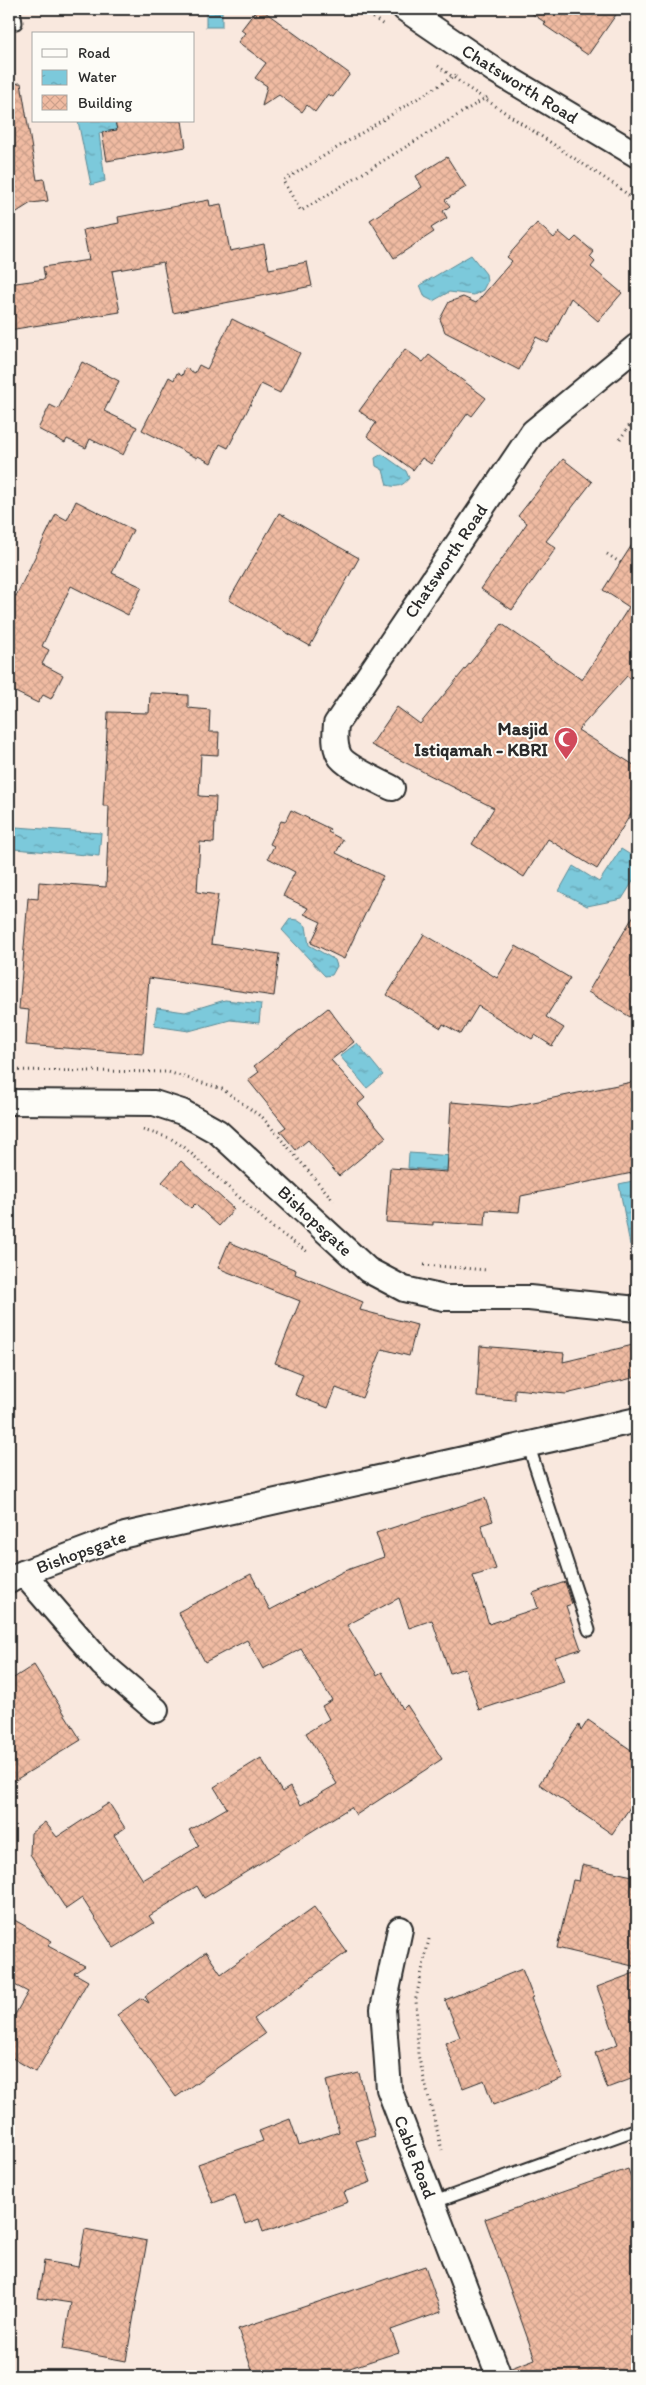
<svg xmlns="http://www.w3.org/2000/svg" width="646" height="2385" viewBox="0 0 646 2385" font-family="Itim,sans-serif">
<defs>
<pattern id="water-ripples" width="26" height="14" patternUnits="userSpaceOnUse" patternTransform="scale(1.25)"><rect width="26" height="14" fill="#7cc9db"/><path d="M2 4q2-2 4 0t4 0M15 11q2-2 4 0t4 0" fill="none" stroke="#66a3b2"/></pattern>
<pattern id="building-cross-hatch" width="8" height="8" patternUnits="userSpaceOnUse" patternTransform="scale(1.25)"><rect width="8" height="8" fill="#f0bba2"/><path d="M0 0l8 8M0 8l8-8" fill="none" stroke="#cea18c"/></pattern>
</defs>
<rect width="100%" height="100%" fill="#f9e8de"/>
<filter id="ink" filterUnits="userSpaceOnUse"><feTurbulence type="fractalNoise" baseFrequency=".02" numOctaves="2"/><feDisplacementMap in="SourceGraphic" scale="10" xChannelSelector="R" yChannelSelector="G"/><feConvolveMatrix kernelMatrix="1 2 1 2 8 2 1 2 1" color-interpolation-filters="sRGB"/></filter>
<g filter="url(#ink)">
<g fill="url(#water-ripples)" stroke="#5c8a95">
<rect x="206" y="9" width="16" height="18"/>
<polygon points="78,121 115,121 117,130 99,133 105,181 91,185"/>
<polygon points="471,255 486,274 487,282 483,290 474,295 449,292 433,301 425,297 420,285"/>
<path d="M382,454L406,471L409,478C403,486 397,488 387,485L383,470L376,466L375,458Z"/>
<polygon points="16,827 101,833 99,856 14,849"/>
<polygon points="621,849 637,859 637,875 622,899 587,906 559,891 573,866 599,882"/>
<polygon points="290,919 297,920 306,926 309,945 335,960 337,966 332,975 325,976 282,930"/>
<polygon points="225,1000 261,1004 259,1023 230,1020 189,1031 154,1026 157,1008 185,1012"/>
<polygon points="357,1043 383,1075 367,1088 340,1056"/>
<polygon points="409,1153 468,1157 467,1172 408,1168"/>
<polygon points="637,1180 637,1243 630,1245 619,1184"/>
</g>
<g fill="url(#building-cross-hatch)" stroke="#2b2b2b">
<polygon points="257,9 261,9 350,74 333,97 328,94 315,112 307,105 302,112 279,95 262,106 267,86 255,78 266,63 238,42 245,33 241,30"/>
<polygon points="525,9 620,9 588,55 544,25 546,23"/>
<polygon points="21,83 37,180 44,179 48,201 31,203 9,217 9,84"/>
<polygon points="115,121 182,121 186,147 107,161 102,132 117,130"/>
<polygon points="447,157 466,187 445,200 450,206 443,211 447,218 431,228 434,232 394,258 370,220 422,187 416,176"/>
<polygon points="209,200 210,206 221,204 230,251 264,244 269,269 307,262 312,286 173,313 163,262 112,271 120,312 9,330 9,284 45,279 43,267 89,260 83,230 119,223 118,217"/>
<polygon points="537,223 554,238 559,232 571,242 576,237 594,252 590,257 595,262 591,267 622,293 598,321 571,298 548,343 536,337 519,370 445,332 440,319 449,302 463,297 476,303 512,261 507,257"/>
<polygon points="232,319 300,353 280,393 261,384 228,448 220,444 211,463 198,456 197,458 142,430 169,377 174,380 177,373 182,376 185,368 195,373 199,365 207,369"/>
<polygon points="405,349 423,362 429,355 486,398 472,416 468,413 431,464 422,458 413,470 367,436 376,423 359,411"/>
<polygon points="82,362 119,381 104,411 137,427 123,455 90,439 86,448 67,439 65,443 38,429 50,405 58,409"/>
<polygon points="563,459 592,482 546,541 556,548 512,610 481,589 527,523 518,516"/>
<polygon points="76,501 133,530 112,573 142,587 128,615 71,586 42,646 49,650 42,664 63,675 51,699 43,695 38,703 9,689 9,593 16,596 56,514 67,520"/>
<polygon points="279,513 359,558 310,646 229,600"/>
<polygon points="637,537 637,683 627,676 578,730 637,767 637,804 597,869 548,839 524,877 472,844 494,808 371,745 397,707 420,724 502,624 582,680 629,607 603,590"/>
<polygon points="150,693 188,695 188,708 210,710 209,732 219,732 218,755 201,754 199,796 216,797 214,843 200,842 197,892 218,895 211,944 279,954 274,996 149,978 143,1054 26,1045 29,1010 19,1009 28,898 38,899 39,882 106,887 109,806 103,806 108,712 149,713"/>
<polygon points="291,810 330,829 328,832 343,840 336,853 383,876 344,959 311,943 321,922 304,914 308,908 283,896 295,872 268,858 274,846 270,844 281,821 285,822"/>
<polygon points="637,910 637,1021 588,992"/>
<polygon points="424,934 497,978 516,946 570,978 546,1017 564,1028 552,1046 535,1035 532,1039 478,1006 461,1034 443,1024 441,1028 387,995"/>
<polygon points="328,1008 354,1042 331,1060 365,1098 358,1104 386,1137 339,1176 308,1140 296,1150 280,1131 286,1127 248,1080 259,1072 254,1066"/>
<polygon points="632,1082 637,1108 637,1172 521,1196 519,1212 486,1210 485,1225 433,1222 433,1225 386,1222 390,1168 447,1172 451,1102 509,1107"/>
<polygon points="181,1161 234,1209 219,1226 195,1204 191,1208 162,1182"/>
<polygon points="229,1242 296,1270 295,1274 363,1302 360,1310 417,1325 409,1356 382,1349 362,1398 336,1388 328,1408 295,1395 303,1374 275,1363 300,1301 218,1268"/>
<polygon points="637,1344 637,1377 566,1394 515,1389 515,1400 477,1397 480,1346 564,1353 563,1362"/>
<polygon points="485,1498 493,1521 481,1525 496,1569 473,1576 489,1624 538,1608 533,1593 565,1582 572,1604 566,1606 581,1649 555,1657 564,1682 479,1710 465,1668 450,1673 432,1620 409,1628 399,1598 347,1625 377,1675 382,1672 403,1709 407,1705 442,1759 356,1815 351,1807 204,1898 197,1886 149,1916 154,1923 114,1948 82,1898 66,1909 30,1854 31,1833 45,1822 57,1837 109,1803 125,1828 114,1835 143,1880 199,1846 189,1830 227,1808 214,1787 261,1758 282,1792 290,1787 301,1805 337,1784 306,1733 329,1719 322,1706 332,1700 301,1649 263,1669 247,1640 205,1662 178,1612 251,1574 270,1610 344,1571 384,1557 376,1533"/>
<polygon points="34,1665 81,1740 9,1784 9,1681"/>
<polygon points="588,1720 637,1754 637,1797 612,1834 539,1784 579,1725 581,1731"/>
<polygon points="582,1865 637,1877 637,1967 557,1948 573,1880 579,1881"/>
<polygon points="314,1907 347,1952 254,2019 265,2034 176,2097 117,2015 141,1998 149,2003 145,1996 206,1952 221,1974"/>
<polygon points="9,1917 52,1941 48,1946 85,1966 74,1973 88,1981 36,2072 9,2056 9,2025 28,1992 9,1982"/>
<polygon points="522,1969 533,1997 531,1998 563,2078 493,2105 484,2080 463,2088 445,2043 460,2037 445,2000"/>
<polygon points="637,1972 637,2089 635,2090 631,2079 607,2088 595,2053 618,2044 597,1987"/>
<polygon points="359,2073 375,2136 356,2141 371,2182 344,2192 348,2202 263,2232 259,2219 245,2224 235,2195 213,2203 198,2164 263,2141 259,2131 290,2119 299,2145 339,2132 326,2081"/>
<polygon points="628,2169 637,2194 637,2376 611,2376 608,2370 592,2376 512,2376 511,2368 535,2359 485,2219"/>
<polygon points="85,2229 147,2241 126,2361 63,2349 71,2303 38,2298 44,2261 78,2267"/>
<polygon points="425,2266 441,2312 391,2330 399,2352 325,2376 254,2376 238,2329"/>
</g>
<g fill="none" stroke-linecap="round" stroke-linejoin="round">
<defs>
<g id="lane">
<polyline points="14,9 16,23"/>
<polyline points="528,1444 589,1630"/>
<polyline points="432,2203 637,2129"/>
</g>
<g id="street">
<polyline points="405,9 496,71 637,155"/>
<path d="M392,788C379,781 344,766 339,755C334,745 335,734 336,724L533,432L637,346"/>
<polyline points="9,1102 154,1103 182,1112 218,1132 368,1270 404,1289 444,1298 529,1298 637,1309"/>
<polyline points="23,1573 102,1664 156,1710"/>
<polyline points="9,1581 23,1573 125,1535 637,1420"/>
<polyline points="400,1929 383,2009 389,2089 499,2376"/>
</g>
</defs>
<use href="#lane" stroke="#2b2b2b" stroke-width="15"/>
<use href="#street" stroke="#2b2b2b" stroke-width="28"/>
<g stroke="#2b2b2b" stroke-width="3" stroke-dasharray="1 4" stroke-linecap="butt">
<polyline points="361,9 385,26"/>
<polyline points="438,66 468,88 618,187 637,202"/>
<polyline points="456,75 283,181 301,211 489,96"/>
<polyline points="620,439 637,415"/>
<polyline points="607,554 621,563"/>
<polyline points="9,1070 168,1072 222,1089 263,1118 334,1201"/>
<polyline points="143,1130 170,1138 184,1147 273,1228 309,1253"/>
<polyline points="424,1265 487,1270"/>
<polyline points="429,1939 416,1998 418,2055 442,2150"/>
</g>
<use href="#lane" stroke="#fdfcf7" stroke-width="11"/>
<use href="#street" stroke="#fdfcf7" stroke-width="24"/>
</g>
</g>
<defs>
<symbol id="mosque-pin" viewBox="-11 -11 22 30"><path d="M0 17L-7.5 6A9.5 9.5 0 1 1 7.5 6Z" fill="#d1495b" stroke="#fdfcf7"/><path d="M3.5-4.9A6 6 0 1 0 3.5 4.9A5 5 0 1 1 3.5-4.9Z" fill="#fff"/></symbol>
</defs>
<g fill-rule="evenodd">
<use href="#mosque-pin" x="552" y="725" width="28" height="38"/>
</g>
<g text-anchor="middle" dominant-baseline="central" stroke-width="4" stroke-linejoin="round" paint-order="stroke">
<g font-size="18" fill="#2b2b2b" stroke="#fdfcf7">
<text transform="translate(520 84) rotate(32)">Chatsworth Road</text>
<text transform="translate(446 561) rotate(-56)">Chatsworth Road</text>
<text transform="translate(315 1221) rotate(43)">Bishopsgate</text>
<text transform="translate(81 1552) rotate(-20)">Bishopsgate</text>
<text transform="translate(415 2157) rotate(69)">Cable Road</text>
</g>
<g font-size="18" font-weight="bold" fill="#2b2b2b" stroke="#fdfcf7" text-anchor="end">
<text x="548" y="729">Masjid<tspan x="548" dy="21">Istiqamah - KBRI</tspan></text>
</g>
</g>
<rect width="646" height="2385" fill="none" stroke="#fdfcf7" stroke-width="30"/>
<rect x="15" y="15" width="616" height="2355" fill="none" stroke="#2b2b2b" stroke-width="2" filter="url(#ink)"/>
<rect x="32" y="32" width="162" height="90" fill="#fdfcf7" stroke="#a9a8a5"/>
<rect x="42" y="49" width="25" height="8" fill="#fdfcf7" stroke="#a9a8a5"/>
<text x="78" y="58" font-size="15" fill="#2b2b2b">Road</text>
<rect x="42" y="70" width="25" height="15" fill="url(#water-ripples)" stroke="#a9a8a5"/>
<text x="78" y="82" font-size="15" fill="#2b2b2b">Water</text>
<rect x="42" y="95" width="25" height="15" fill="url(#building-cross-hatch)" stroke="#a9a8a5"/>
<text x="78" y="108" font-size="15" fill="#2b2b2b">Building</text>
</svg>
